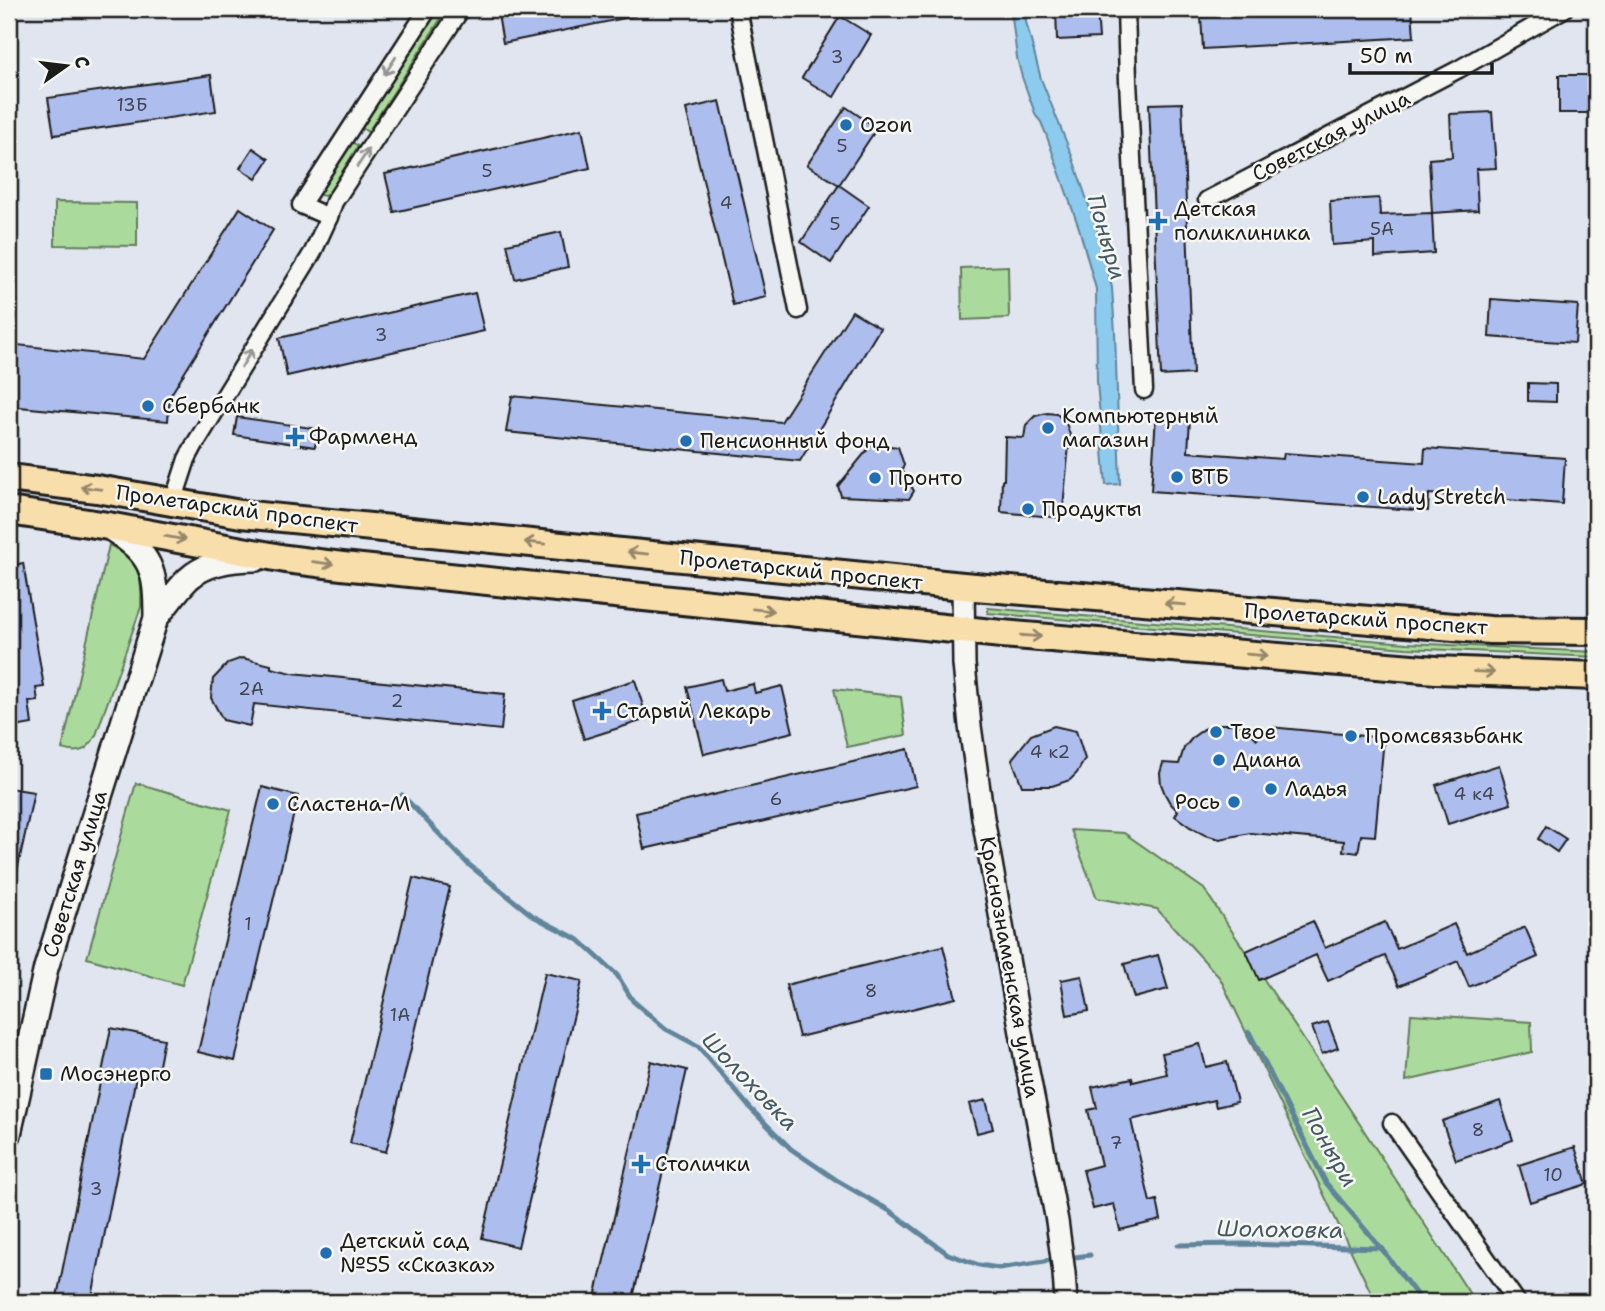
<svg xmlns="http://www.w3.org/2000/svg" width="1605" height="1311" viewBox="0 0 1605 1311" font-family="'Shantell Sans',sans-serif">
<rect width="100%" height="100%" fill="#e0e5f0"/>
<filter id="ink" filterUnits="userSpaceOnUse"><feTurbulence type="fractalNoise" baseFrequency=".0143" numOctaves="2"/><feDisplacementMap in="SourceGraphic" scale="14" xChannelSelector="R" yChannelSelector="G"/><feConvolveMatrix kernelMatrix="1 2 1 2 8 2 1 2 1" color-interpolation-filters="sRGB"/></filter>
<g filter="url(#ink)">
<g fill="#abdb9c" stroke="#647c5c" stroke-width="2">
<polygon points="436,9 447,9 368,132 359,126"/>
<polygon points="349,140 358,146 329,193 324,196 320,195 318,191"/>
<polygon points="55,202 137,203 137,246 55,245"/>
<polygon points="1008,266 1009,318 962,320 961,268"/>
<path d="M109,545C138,558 143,576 141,607L96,735C88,750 80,755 62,749Z"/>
<polygon points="988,608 1407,643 1596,652 1596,657 1406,648 988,613"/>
<polygon points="834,689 901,697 906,735 847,747"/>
<polygon points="136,783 231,810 182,985 87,958"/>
<polygon points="1071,830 1124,833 1204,889 1361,1126 1475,1302 1379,1302 1375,1301 1220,978 1157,909 1097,898"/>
<polygon points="1411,1014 1531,1022 1532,1052 1406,1081"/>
</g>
<polygon fill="#8dcbee" stroke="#60859a" stroke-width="2" points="1011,9 1025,9 1026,22 1041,79 1072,156 1100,238 1112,288 1115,333 1120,484 1106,485 1097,382 1096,289 1079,228 1046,134 1041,122 1036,116 1022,77 1017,58"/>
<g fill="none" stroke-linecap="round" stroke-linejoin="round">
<g stroke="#60859a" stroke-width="5">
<polyline points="402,795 468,864 533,916 579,940 617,975 633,1001 666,1029 698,1046 750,1108 791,1149 838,1181 890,1211 948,1254 979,1265 999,1268 1058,1259"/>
<polyline points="1249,1032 1326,1183 1381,1248 1422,1302"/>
<polyline points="1178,1245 1244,1244 1381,1248"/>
<polyline points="1068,1258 1090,1255"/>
</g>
</g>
<g fill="#adbded" stroke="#1c1c1c" stroke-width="2">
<polygon points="497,9 635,9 635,16 503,43"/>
<polygon points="1056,9 1097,9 1099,38 1057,40"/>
<polygon points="1352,9 1412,9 1414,37 1203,49 1201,17"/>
<polygon points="840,16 871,35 834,97 802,78"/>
<polygon points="211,75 216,111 54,135 48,98"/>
<rect x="1559" y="75" width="37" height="38"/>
<polygon points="720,101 766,297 733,305 686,109"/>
<polygon points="1182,103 1193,374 1161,376 1149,104"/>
<polygon points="846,107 877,128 839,185 807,165"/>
<polygon points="1492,112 1496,168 1476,169 1478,210 1432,213 1429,159 1452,157 1450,114"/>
<polygon points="582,129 590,168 394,212 385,174"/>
<polygon points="253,148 269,159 256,179 240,168"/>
<polygon points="839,185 869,206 831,263 801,242"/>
<polygon points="1379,198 1380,215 1432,213 1434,253 1375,257 1375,242 1332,245 1330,201"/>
<polygon points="240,208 273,230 170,396 168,421 9,406 9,344 144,359"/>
<polygon points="561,232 568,267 515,279 507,244"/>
<polygon points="475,293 484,331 287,376 279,338"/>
<polygon points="1491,299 1578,305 1575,343 1489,337"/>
<polygon points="852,311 880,328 800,461 506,432 512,396 781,422"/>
<polygon points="1528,383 1556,384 1556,402 1528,401"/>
<polygon points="1047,413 1057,414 1066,423 1070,435 1062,518 1001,512 1002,480 1004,480 1005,437 1024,438 1026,425 1035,416"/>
<polygon points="1156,416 1190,418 1188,452 1283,459 1284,453 1424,463 1425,448 1565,458 1562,504 1429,494 1428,511 1151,491"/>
<polygon points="237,417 318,429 315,447 234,435"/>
<polygon points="872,444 898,447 904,465 902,470 914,491 909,499 841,496 838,486"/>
<polygon points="23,563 44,687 36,688 38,701 29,702 32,724 9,728 9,566"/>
<polygon points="242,658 271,665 271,668 292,673 505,694 501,730 254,704 250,726 223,720 211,698 213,679 228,663"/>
<polygon points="721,679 724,691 753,684 755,693 782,686 793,732 704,754 687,687"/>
<polygon points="635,680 647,719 584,739 572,700"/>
<polygon points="1218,724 1233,724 1246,728 1257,739 1270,727 1384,738 1375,836 1361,835 1358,853 1343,851 1344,841 1250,833 1220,839 1205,835 1190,827 1175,816 1178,811 1170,803 1165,794 1161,784 1160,773 1163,763 1179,764 1184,748 1193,737 1204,729"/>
<polygon points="1054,726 1076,731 1085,759 1077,773 1070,780 1052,786 1022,786 1012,759 1031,735"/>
<polygon points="908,749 916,786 644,849 636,813"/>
<polygon points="1499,765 1511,804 1448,824 1436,785"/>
<polygon points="262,787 298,796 235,1061 198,1052"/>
<polygon points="9,788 34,792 15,881 9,881"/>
<polygon points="1546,826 1566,839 1557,852 1538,839"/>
<polygon points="413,878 450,887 386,1152 350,1143"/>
<polygon points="1313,921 1325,948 1385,922 1397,949 1454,924 1467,953 1525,927 1538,957 1469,987 1458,961 1399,986 1385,956 1328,981 1316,955 1259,980 1246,951"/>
<polygon points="943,946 956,998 799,1037 786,985"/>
<polygon points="1158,955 1168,989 1134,998 1124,964"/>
<polygon points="545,973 582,981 518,1247 482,1238"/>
<polygon points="1082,976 1089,1011 1067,1015 1061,980"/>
<polygon points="1328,1022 1338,1048 1322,1054 1312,1027"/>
<polygon points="111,1028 164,1039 157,1076 137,1072 91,1302 56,1302"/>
<polygon points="1200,1044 1206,1067 1227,1062 1237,1102 1216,1107 1214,1100 1131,1120 1150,1202 1157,1200 1161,1220 1120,1230 1114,1204 1093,1209 1083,1170 1101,1165 1088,1110 1097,1108 1092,1087 1132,1078 1133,1082 1167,1074 1162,1053"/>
<polygon points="651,1061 687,1070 632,1302 594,1302"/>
<polygon points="986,1100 993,1129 977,1133 969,1104"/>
<polygon points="1500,1101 1513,1140 1456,1160 1442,1121"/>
<polygon points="1575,1147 1587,1184 1530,1202 1519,1165"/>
</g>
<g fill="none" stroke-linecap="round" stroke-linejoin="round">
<defs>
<g id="minor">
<polyline points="738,9 798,310"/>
<polyline points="1126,9 1128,81 1144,390"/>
<polyline points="1207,200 1459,69 1564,9"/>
<polyline points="329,217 301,205 428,9"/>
<polyline points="173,502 187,459 195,444 313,252 329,217 334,202 461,9"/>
<polyline points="1392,1123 1517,1302"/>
</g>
<polyline id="tertiary" points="963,586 964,664 970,726 983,818 1026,1061 1057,1221 1064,1273 1066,1302"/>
<g id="secondary">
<path d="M156,618C167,605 176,591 188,579C206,562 233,559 256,559"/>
<path d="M9,1134L46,968L156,618C156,569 152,555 110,528"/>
</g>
<g id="primary">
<polyline points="9,478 97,489 241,514 963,586 1490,630 1596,631"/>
<polyline points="9,511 108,526 286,559 342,566 1002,634 1436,670 1596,676"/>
</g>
</defs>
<use href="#minor" stroke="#1c1c1c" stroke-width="21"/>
<use href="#tertiary" stroke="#1c1c1c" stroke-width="26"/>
<use href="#secondary" stroke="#1c1c1c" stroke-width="28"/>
<use href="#primary" stroke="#1c1c1c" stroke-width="32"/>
<use href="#minor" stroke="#f6f6f2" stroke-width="16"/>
<use href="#tertiary" stroke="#f6f6f2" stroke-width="21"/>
<use href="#secondary" stroke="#f6f6f2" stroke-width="23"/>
<use href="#primary" stroke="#f8deab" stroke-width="26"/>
</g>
<defs><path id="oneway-shaft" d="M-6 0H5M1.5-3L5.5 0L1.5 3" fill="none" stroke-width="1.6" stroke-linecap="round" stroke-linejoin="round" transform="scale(1.75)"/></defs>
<g stroke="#949492">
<use href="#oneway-shaft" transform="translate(390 66) rotate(123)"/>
<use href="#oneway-shaft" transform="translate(363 158) rotate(-57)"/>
<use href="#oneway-shaft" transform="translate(247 358) rotate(-59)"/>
</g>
<g stroke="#95876b">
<use href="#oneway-shaft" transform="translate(91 488) rotate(-172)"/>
<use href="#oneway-shaft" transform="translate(175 538) rotate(10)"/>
<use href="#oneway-shaft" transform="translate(535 543) rotate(-174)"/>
<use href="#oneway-shaft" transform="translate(638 553) rotate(-174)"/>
<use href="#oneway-shaft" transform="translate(323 563) rotate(7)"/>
<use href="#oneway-shaft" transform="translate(1175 604) rotate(-175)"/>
<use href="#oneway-shaft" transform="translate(763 610) rotate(6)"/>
<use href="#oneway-shaft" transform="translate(1031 636) rotate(4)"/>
<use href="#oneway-shaft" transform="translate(1257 655) rotate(5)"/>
<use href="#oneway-shaft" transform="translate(1484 672) rotate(2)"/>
</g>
</g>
<g fill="#1f6fb2" stroke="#f6f6f2" stroke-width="2.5">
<circle cx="846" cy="125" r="7"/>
<path d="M1154.5 210.5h7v7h7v7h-7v7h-7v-7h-7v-7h7z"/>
<circle cx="148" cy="406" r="7"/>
<circle cx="1048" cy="428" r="7"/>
<path d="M291.5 426.5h7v7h7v7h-7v7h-7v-7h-7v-7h7z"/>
<circle cx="686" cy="441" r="7"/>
<circle cx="1177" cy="477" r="7"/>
<circle cx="875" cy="478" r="7"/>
<circle cx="1363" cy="497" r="7"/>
<circle cx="1028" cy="509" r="7"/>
<path d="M598.5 700.5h7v7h7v7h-7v7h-7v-7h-7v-7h7z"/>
<circle cx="1216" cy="732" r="7"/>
<circle cx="1351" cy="736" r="7"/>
<circle cx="1219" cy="760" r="7"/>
<circle cx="1271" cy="789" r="7"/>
<circle cx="1234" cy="802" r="7"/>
<circle cx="273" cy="804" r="7"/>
<rect x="39" y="1067" width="14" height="14" rx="3.5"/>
<path d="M637.5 1153.5h7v7h7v7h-7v7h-7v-7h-7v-7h7z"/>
<circle cx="326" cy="1253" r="7"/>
</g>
<g text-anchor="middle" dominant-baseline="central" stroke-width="5" stroke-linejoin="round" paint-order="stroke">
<g font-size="18" fill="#404450">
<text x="837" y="57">3</text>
<text x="132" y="105">13Б</text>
<text x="842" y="146">5</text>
<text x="487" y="171">5</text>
<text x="726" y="203">4</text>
<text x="835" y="224">5</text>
<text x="1382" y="229">5А</text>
<text x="381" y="335">3</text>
<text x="251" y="689">2А</text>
<text x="397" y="701">2</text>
<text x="1050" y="752">4 к2</text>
<text x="1474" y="794">4 к4</text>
<text x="776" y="799">6</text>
<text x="248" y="924">1</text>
<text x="871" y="991">8</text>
<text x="400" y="1015">1А</text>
<text x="1478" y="1130">8</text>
<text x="1116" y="1143">7</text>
<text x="1553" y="1175">10</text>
<text x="96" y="1189">3</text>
</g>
<g font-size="21" fill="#1c1c1c" stroke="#f6f6f2" text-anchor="start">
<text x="860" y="125">Ozon</text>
<text x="1174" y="209">Детская<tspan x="1174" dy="24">поликлиника</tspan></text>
<text x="162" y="406">Сбербанк</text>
<text x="1062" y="416">Компьютерный<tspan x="1062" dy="24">магазин</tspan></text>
<text x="309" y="437">Фармленд</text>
<text x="700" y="441">Пенсионный фонд</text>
<text x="1191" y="477">ВТБ</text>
<text x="889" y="478">Пронто</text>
<text x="1377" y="497">Lady Stretch</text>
<text x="1042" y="509">Продукты</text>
<text x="616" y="711">Старый Лекарь</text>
<text x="1230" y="732">Твое</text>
<text x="1365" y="736">Промсвязьбанк</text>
<text x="1233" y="760">Диана</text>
<text x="1285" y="789">Ладья</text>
<text x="1220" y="802" text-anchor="end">Рось</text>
<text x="287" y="804">Сластена-М</text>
<text x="60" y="1074">Мосэнерго</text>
<text x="655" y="1164">Столички</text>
<text x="340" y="1241">Детский сад<tspan x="340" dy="24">№55 «Сказка»</tspan></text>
</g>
<g font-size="21" fill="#1c1c1c" stroke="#f6f6f2">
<text transform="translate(1331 136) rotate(-27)">Советская улица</text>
<text transform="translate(237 509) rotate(8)">Пролетарский проспект</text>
<text transform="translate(801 570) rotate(6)">Пролетарский проспект</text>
<text transform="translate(1366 619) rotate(4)">Пролетарский проспект</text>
<text transform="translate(75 874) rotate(-73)">Советская улица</text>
<text transform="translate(1010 967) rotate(80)">Краснознаменская улица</text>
</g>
<g font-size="23" font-style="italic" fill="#445966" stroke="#f6f6f2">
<text transform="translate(1107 237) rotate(74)">Поныри</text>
<text transform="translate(750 1081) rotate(46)">Шолоховка</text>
<text transform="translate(1330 1147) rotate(60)">Поныри</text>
<text transform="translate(1280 1229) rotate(1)">Шолоховка</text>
</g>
</g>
<rect width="1605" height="1311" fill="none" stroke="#f6f6f2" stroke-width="35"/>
<rect x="18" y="18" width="1570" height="1276" fill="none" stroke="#1c1c1c" stroke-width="2.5" filter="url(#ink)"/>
<g transform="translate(66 66) rotate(76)" stroke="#f6f6f2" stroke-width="5" paint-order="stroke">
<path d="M0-5L12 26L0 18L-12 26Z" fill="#1c1c1c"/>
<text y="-10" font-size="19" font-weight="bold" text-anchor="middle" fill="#1c1c1c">С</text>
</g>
<path d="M1350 63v10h142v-10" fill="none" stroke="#1c1c1c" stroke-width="3.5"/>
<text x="1360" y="63" font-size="21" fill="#1c1c1c" stroke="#f6f6f2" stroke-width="5" paint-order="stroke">50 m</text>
</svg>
